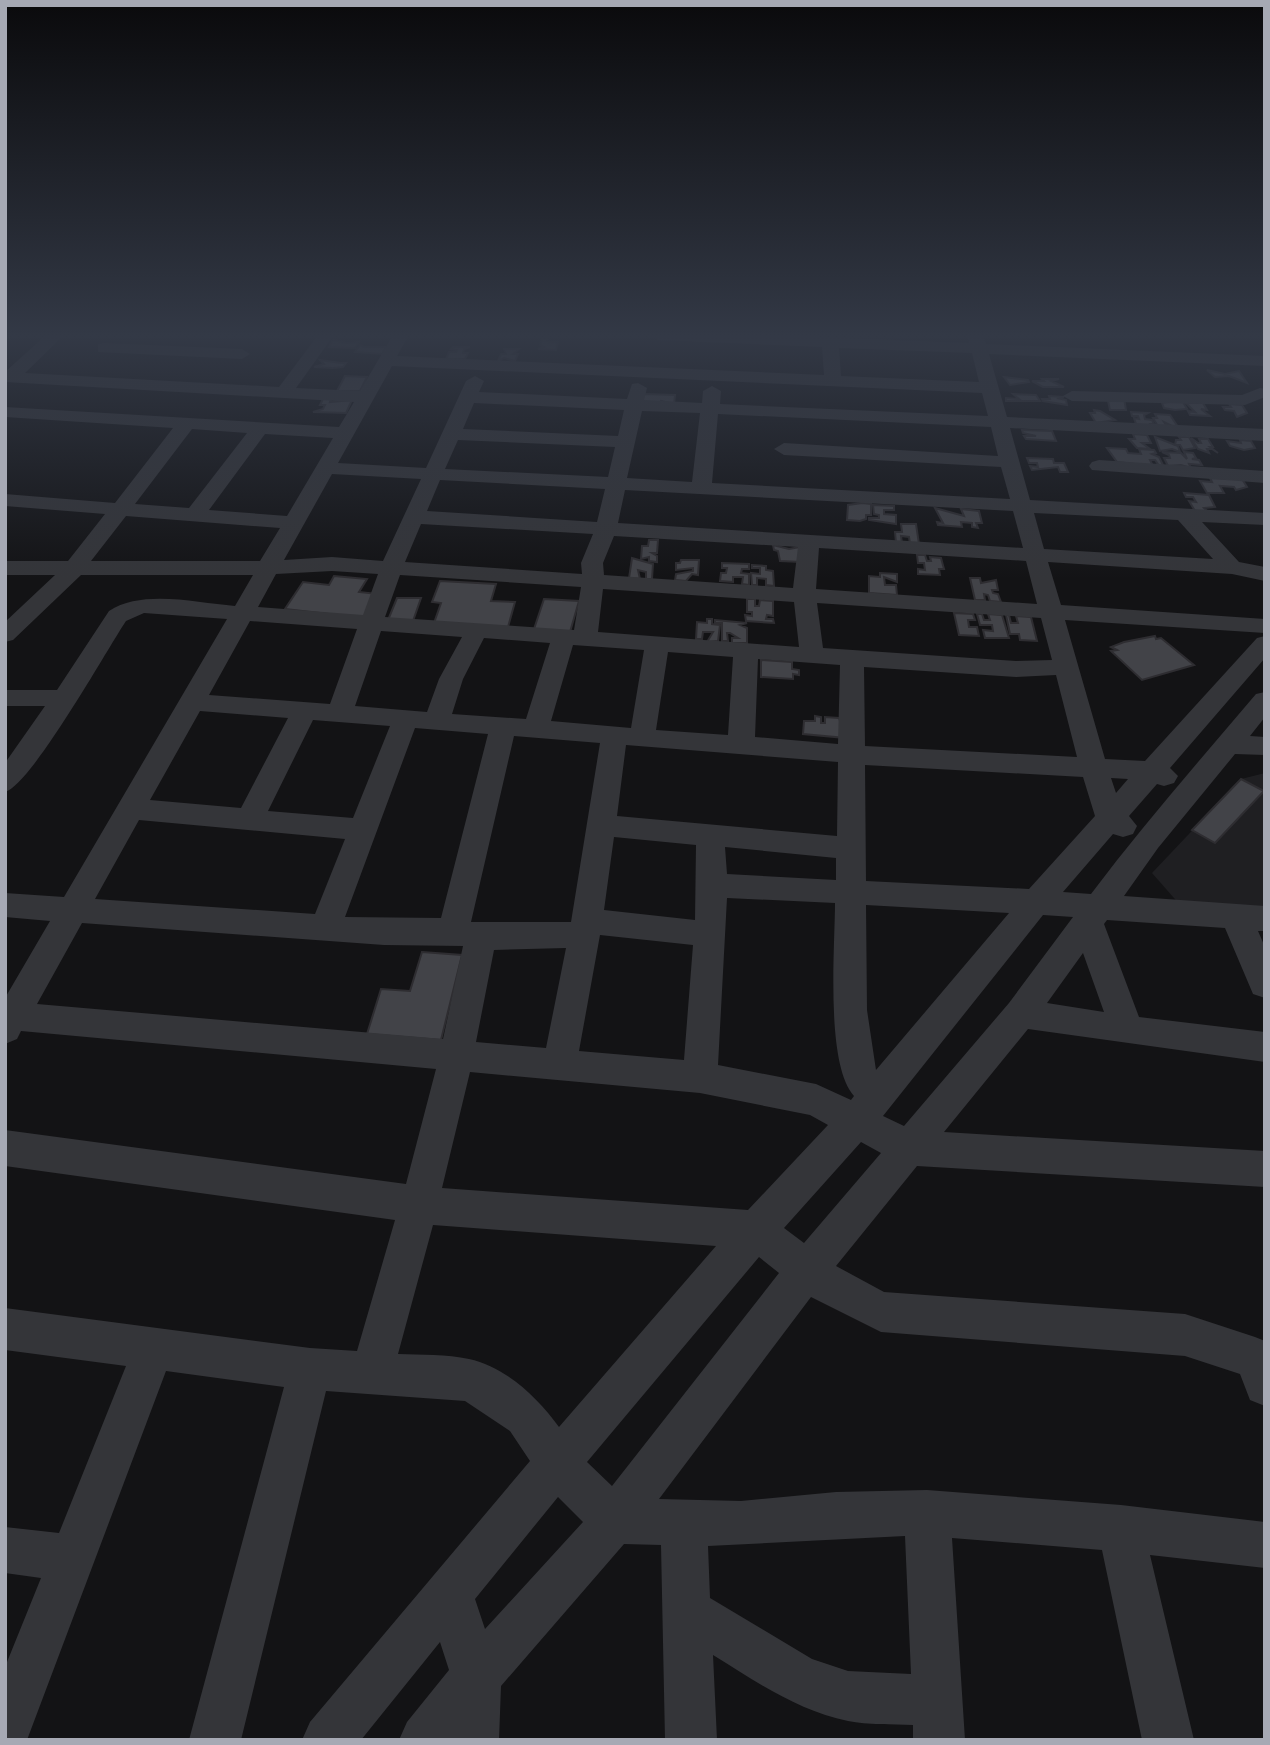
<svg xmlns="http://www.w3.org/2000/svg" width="1270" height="1745" viewBox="0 0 1270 1745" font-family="'Golos Text',sans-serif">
<rect width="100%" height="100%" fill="#131315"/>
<polygon fill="#1f1f22" points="1265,773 1265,911 1181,906 1152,873 1241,779"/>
<g fill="#424348" stroke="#2e2d31" stroke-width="2">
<polygon points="542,338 548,338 547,341 558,342 556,350 538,349 544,347 540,345"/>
<polygon points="333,340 347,343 359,342 355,348 329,347"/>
<polygon points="360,345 364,347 386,347 382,354 355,352"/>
<polygon points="453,347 470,347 464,349 463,353 468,353 465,359 446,359 449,352 456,352 457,350 451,349"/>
<polygon points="504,349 519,349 513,354 518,354 515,361 504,358 498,361 501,354 506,354"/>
<polygon points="320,360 341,363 346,363 343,367 333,368 314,367 324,364"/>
<polygon points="1207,370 1225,374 1239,371 1247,383 1229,376 1215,377"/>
<polygon points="345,376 367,377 360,391 337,391"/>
<polygon points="1004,377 1028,380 1029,382 1010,385"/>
<polygon points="1042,379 1059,379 1051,381 1064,387 1043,387 1032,381 1044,381"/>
<polygon points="644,394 675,395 674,404 661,401 660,404 642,403"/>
<polygon points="1013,394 1036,395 1040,401 1006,401 1006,398 1019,399"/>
<polygon points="1049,396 1064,397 1057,398 1066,400 1067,405 1043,401 1042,399 1050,399"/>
<polygon points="1124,398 1126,410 1110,410 1108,401"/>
<polygon points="323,399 331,399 330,402 352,400 346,413 313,412 323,409 325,405 320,405"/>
<polygon points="1173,401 1183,402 1187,409 1175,410 1164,408 1162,403"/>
<polygon points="1186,403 1203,403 1207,410 1201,409 1210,416 1190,415 1188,411 1195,412"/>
<polygon points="1229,404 1242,405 1247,413 1237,417 1234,411 1225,410 1223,407 1231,407"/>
<polygon points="1094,410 1100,411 1115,420 1096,423 1090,413 1095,413"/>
<polygon points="1131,412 1148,413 1144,415 1145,419 1152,420 1154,424 1150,424 1151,428 1137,427 1134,418 1139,419 1138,416 1132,416"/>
<polygon points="1155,414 1170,415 1180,430 1164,422 1168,428 1159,428 1153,418 1157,418"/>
<polygon points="1022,430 1052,431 1056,441 1026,439 1024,436 1036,436 1023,433"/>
<polygon points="1133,434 1147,435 1151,443 1142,443 1150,449 1137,448 1129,439 1135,439"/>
<polygon points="1155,437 1178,446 1180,452 1172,449 1160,451"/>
<polygon points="1179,437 1189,437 1195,448 1183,450 1180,445 1175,445 1176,440 1181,440"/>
<polygon points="1191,438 1198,443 1201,443 1199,439 1208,439 1213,447 1210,447 1218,453 1212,449 1207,449 1209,453 1198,449"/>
<polygon points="1240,440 1251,441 1255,448 1244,450 1230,446 1227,441 1241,443"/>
<polygon points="1107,448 1126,449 1128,453 1141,454 1139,449 1154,450 1156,453 1152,454 1159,457 1164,467 1160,467 1155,460 1150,460 1153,466 1117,462"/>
<polygon points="1162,452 1181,453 1187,459 1184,452 1193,453 1196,458 1192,459 1199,460 1202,465 1189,464 1191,468 1181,465 1168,466 1164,458 1170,458 1169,455"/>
<polygon points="1027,458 1053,459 1054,463 1064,463 1068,472 1060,472 1058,467 1032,470 1030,466 1038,467 1037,463 1029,463"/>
<polygon points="1210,478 1242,479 1247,487 1236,490 1234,487 1220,486 1224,493 1207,493 1200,481 1212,482"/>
<polygon points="1184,493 1209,495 1215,507 1204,508 1207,511 1195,511 1189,501 1196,502 1193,497 1186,497"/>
<polygon points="862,503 871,504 871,515 866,515 866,519 860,521 847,520 848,505"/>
<polygon points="873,505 894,506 894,510 884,510 884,514 896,515 896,524 869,520 869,518 879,518 879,515 874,514"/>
<polygon points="935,508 964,516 961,509 979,511 982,523 976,523 978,528 972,527 972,523 961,522 962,527 938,525 937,522 943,523"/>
<polygon points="901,524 916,524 919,544 910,544 909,537 901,536 902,543 896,543 895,532 902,532"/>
<polygon points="649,540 658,540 657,553 652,553 657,556 657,562 649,561 649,557 641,559 642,546 648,546"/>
<polygon points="773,545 789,549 800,547 801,562 780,561 778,551 774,550"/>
<polygon points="917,555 925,555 927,561 931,561 930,557 941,558 944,569 939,569 940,575 918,574 918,569 925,570 924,563 918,563"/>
<polygon points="632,558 653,564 652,579 646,579 646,572 638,570 640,579 629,578"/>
<polygon points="681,560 699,560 698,575 692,574 686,581 675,580 676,574 693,571 693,568 676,570 676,563 680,563"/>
<polygon points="722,563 749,564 749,569 742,569 741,573 749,574 749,585 742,584 743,577 733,577 733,582 720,581 721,573 726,573 727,568 722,568"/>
<polygon points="752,565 766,566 766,570 773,571 774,586 766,585 766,579 757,578 757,585 752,585 751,573 760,574 760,568 752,568"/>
<polygon points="880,573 897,574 897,582 884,577 885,585 896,585 897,595 869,593 869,576 880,577"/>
<polygon points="334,576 367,579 359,592 378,594 364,618 285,609 303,582 329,585"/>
<polygon points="970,578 980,578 981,583 996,580 998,590 992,590 993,593 998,594 1001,602 990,601 988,595 984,594 985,600 975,600"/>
<polygon points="440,581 496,584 491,601 515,602 508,627 434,623 441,603 432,602"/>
<polygon points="397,598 421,598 413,621 388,620"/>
<polygon points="544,599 579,601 570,632 534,629"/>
<polygon points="747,599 755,599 755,606 759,606 760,600 773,601 773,616 767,615 766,619 773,619 774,623 746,621 745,615 752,616 752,612 747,612"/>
<polygon points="954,613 973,614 975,620 968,620 969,627 977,627 979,636 959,635"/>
<polygon points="977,614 982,614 984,620 990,620 988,614 1002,615 1009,638 985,638 983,630 993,631 992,625 980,625"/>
<polygon points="1006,615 1009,615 1011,623 1018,623 1016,616 1031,617 1037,641 1020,640 1019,634 1010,634"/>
<polygon points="707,619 712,619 712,624 720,625 718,641 707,642 713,632 703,632 702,639 696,639 697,622 707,623"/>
<polygon points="715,620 747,623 740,625 747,628 747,643 732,643 732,638 738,638 730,633 727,633 728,641 722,641 722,623 715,623"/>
<polygon points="1155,636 1156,639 1161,638 1194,665 1142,680 1111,651 1117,650 1111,647 1124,642"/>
<polygon points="761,660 792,662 792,669 799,670 799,675 793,674 793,679 761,677"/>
<polygon points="815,716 821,717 821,723 825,723 825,717 839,718 846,738 803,734 804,721 815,721"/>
<polygon points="1241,779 1264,791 1215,843 1192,830"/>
<polygon points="422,952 462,955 441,1040 367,1034 381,989 410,991"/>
</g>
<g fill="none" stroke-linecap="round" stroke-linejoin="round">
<g fill="#343539" fill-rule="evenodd">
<path d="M46,335H64L25,373L279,387L318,335H334L296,388L360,391L393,335H409L397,356L824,375L822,347L658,340L650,335H774L969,343L967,335H983L986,344L1265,356V366L989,354L1007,417L1265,429V441L1010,428L1030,500L1265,513V525L1202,522L1239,562L1265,567V581L1232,574L1048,562L1061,605L1265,619V633L1065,620L1105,759L1145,761L1257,638L1265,636V658L1170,768L1178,776L1174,783L1164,786L1157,784L1129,816L1137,826L1133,834L1123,837L1113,834L1063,892L1091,894C1143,825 1200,760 1256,694L1265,692V717L1250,736L1265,737V755L1235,754L1158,848L1124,896L1265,906V931H1258L1265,947V998L1253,994L1225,928L1107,920L1104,924L1139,1017L1265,1032V1062L1028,1029L944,1132L1265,1151V1187L917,1166L836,1266L884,1292L1185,1314L1255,1337L1265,1341V1406L1250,1400L1240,1374L1185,1356L881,1332L811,1297L659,1499L741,1501L836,1492L927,1490L1121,1505L1265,1522V1568L1150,1555L1194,1740H1142L1102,1550L952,1538L965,1740H913V1725C892,1724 868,1725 848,1721C798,1711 755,1681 713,1655L717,1740H665L661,1545L624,1544L501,1686L499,1740H399L407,1722L449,1670L440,1642L361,1740H302L310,1722L530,1461L510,1431L465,1401L326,1391L241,1740H189L284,1387L166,1371L27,1740H5V1667L41,1578L5,1573V1527L59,1533L126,1366L5,1350V1308L310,1348L357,1351L395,1220L5,1166V1130L406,1184L436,1069L21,1031L17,1039L5,1044V998L50,921L5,917V893L64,897L227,619L144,613L126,621C106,651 32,784 5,792V763L45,706H5V690H57L109,611C143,589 196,603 235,606L253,575H81L13,640L5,642V622L55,575H5V561H68L105,514L5,506V494L115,503L173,428L5,417V407L339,427L354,402L5,382V372ZM839,348L972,353L979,382L841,376ZM392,366L982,393L988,416L720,404L721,391L712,386L703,391L702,403L644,400L647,388L638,383L632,384L627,399L479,392L484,381L475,376L466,381L426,468L338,463ZM474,403L624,410L618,436L463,429ZM642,411L700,413L692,482L627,478ZM718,414L991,427L998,456L784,443L774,449L784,455L1001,467L1010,499L712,483ZM192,429L247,433L189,508L135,504ZM265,434L333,438L287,516L209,510ZM458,440L615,447L608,477L445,469ZM332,474L421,479L383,561L332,557L284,560ZM440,480L605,489L597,522L427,511ZM625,490L1013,511L1023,548L618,523ZM1034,513L1178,520L1213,559L1044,549ZM126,516L280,528L260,561H91ZM421,524L593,534L581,563L582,574L405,562ZM614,536L798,547L793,588L604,575L603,563ZM819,548L1026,561L1037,604L816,589ZM332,571L378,574L363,615L258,607L276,574ZM400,575L581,587L574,630L385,617ZM603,589L794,602L799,647L598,632ZM817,603L1041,618L1052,660L1016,661L823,648ZM250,621L357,629L330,704L209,695ZM381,631L462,637L439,679L427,712L355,706ZM484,638L550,643L526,719L452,714L463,679ZM573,645L644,650L631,728L551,721ZM668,652L733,657L728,735L656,730ZM758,659L840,665L838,744L755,737ZM864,667L1016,677L1056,675L1077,757L865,746ZM200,711L288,718L241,808L150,800ZM313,720L390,726L353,818L268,811ZM415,728L488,734L441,918L345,917ZM514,736L600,743L571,922H471ZM626,745L838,762L837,836L617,816ZM865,765L1083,777L1095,816L1029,889L866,881ZM1111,778L1128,779L1116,793ZM139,820L345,839L315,914L95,899ZM614,837L696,845L695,920L604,910ZM725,847L836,858V880L727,874ZM727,898L835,903C835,947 825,1064 854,1096L851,1100L816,1084L718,1065ZM866,905L1009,913L876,1070L867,1010ZM1043,915L1073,917L1009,1003L904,1126L883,1116ZM82,923L384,945L463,946L443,1039L37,1004ZM600,935L693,945L684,1060L579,1051ZM566,948L546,1048L476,1042L494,950ZM1083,953L1104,1012L1047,1003ZM470,1072L700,1093L810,1115L828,1125L748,1210L442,1188ZM861,1142L881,1153L804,1243L784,1228ZM433,1225L716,1246L559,1427C538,1398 506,1367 469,1359C447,1354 421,1355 398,1354ZM759,1257L779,1273L612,1486L587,1462ZM558,1497L583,1522L485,1629L475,1599ZM905,1536L911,1674L848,1671L812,1659L710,1598L708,1546Z"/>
<polygon points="104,343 242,349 250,354 242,359 98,352 98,344"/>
<polygon points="1260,388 1265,389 1265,397 1245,405 1072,401 1063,396 1072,391 1242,395"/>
<polygon points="1099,460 1265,471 1265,483 1092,470 1089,466 1092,462"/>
</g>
</g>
<linearGradient id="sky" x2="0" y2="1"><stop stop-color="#0a0a0c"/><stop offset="0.58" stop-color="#333946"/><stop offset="1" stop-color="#333946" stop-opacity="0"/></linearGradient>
<rect width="1270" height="579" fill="url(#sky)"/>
<rect width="1270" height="1745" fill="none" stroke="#a6a9b4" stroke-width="14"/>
</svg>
